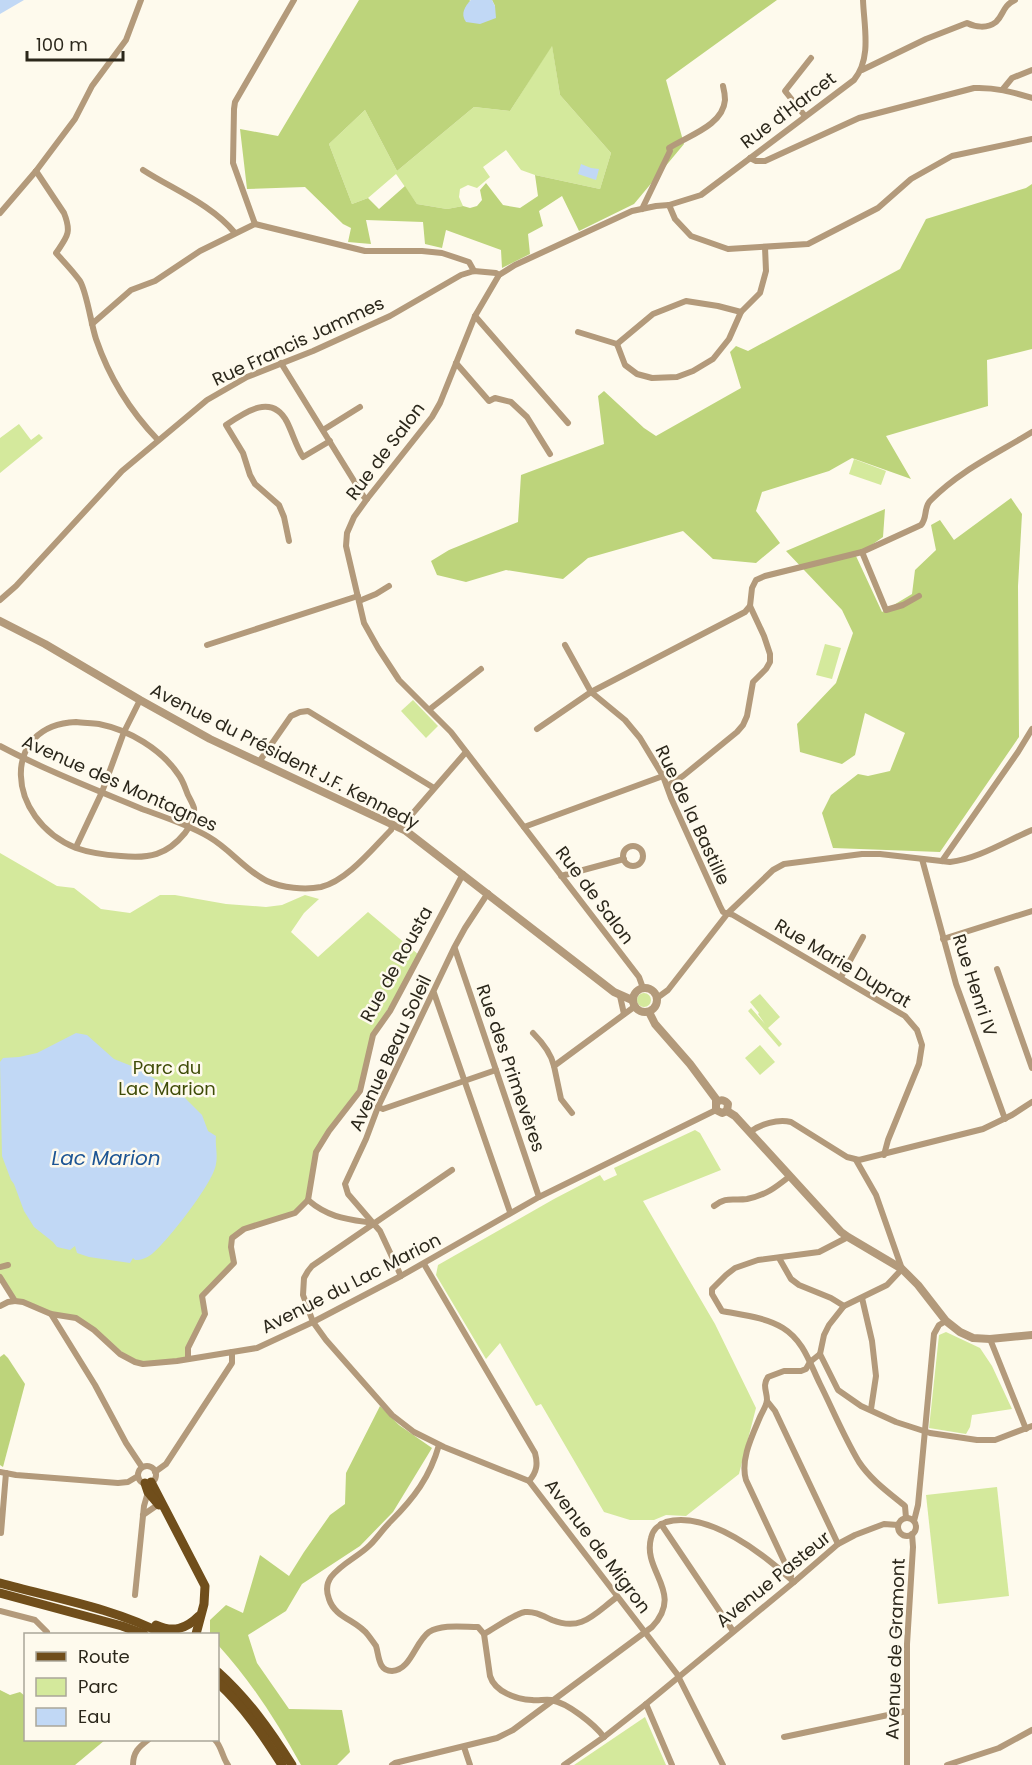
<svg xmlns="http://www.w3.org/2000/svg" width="1032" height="1765" viewBox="0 0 1032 1765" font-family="Poppins,sans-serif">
<rect width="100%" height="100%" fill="#fefaed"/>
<g fill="#d4e99c">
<polygon points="552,45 560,95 611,153 600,189 535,175 521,170 506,150 483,167 490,177 477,188 468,185 460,189 459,197 463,206 447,209 417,204 396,174 368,198 352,204 329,144 365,110 397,171 474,107 510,111"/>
<polygon points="19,424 31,440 39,434 43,438 0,473 0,438"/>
<polygon points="854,459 886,471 881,485 849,474"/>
<polygon points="825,644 841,648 832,679 816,675"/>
<polygon points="413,700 438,726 426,738 401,711"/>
<polygon points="0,853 57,886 74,888 101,909 130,913 160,895 175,895 226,904 266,907 282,905 305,895 319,899 304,913 291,932 318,957 368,912 419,955 373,1035 360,1091 316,1152 308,1200 295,1213 244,1229 232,1238 234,1263 202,1296 205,1307 188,1348 188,1359 135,1362 85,1323 15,1301 0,1277"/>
<circle cx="644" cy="1000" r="7"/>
<polygon points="760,994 780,1017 768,1028 782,1044 779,1047 748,1011 751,1008 765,1024 758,1014 759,1013 750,1002"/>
<polygon points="760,1045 775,1062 760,1075 745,1058"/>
<polygon points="695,1130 700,1133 721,1170 643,1201 715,1324 756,1408 739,1474 686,1516 666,1515 654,1520 630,1520 604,1512 541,1404 536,1406 500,1343 486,1359 436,1275 438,1265 554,1199 600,1175 604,1181 617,1175 614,1168"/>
<polygon points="946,1332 980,1348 992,1366 1012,1409 972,1415 970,1427 966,1434 929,1428 939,1335"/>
<polygon points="997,1487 1009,1596 938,1604 926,1495"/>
<polygon points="645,1717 666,1765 574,1765"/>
</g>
<g fill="#bdd47b" fill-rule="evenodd">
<path d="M359,0H471L469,1L495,6L492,0H777L666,80L684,144L634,204L579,231L562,196L539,211L543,226L528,234L530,254L502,268L501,250L446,230L442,248L425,244L423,222L366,220L371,244L348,242L351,228L343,224L305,187L247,189L240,129L278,136ZM552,46L560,95L611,153L600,189L535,175L538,196L520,208L503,205L486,183L480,190L482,200L477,206L470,208L463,206L447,209L417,204L405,186L379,209L368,198L352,204L329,144L365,110L397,171L474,107L510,111Z"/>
<polygon points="1032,184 1032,349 987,360 988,406 886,436 911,479 852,458 829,471 762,492 756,511 780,543 756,563 713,559 683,531 588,558 563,579 506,570 466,582 437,575 431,561 449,550 518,522 521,475 604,444 598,396 604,391 644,428 656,436 741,388 730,352 736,346 748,351 900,269 926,219 1026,188"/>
<polygon points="1011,498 1022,514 1018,586 1019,737 940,852 833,848 822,813 831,795 858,774 868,776 890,771 905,733 865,713 855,755 842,764 800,752 797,724 836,683 853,633 842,610 786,551 885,509 883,537 856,556 882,612 912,594 915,570 936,550 931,525 940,520 954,540"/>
<polygon points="4,1354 8,1358 25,1384 3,1467 0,1465 0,1357"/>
<path d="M380,1406L399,1425L432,1448L393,1512L360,1546L302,1584L286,1611L248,1635L257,1663L289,1709L342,1710L350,1752L337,1765H301C277,1722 251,1681 218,1645V1634H210V1620L226,1605L243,1613L260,1555L289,1576L304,1552L330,1515L345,1504L346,1473Z"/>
<polygon points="0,1690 10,1695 20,1692 25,1696 26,1740 105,1740 75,1765 0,1765"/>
</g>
<g fill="#c1d8f5">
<polygon points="0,0 24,0 0,14"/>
<path d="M471,0H492L495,6L496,18L480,24L466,22C460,14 465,6 471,0Z"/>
<polygon points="581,164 591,168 599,169 596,180 578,174"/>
<path d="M76,1033L87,1035L114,1059L139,1069L184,1097L202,1115L208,1131L216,1136C215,1145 218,1155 216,1164C214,1182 167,1242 152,1254C146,1258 142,1260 135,1260L133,1258L130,1263L89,1257L77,1253L75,1246L70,1250L57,1247L53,1242L34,1227L24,1211L14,1184L11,1180L2,1156L0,1062L3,1058L19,1057L37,1053Z"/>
</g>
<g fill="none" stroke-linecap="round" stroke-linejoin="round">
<g stroke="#b39a7b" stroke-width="6">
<path d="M862,70L926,39L967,23C975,27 987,29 996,22C1004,15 1002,6 1015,0"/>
<polyline points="1003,89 1012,78 1032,70"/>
<polyline points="805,116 785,91 811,58"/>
<path d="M750,158L756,161H765L859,118L974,88C995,87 1012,92 1032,98"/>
<path d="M143,170C174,190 211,204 235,233"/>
<path d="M36,171L64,213C72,233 67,237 56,253C64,262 73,271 80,281C87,293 91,324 96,339C109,377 130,411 158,440"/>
<polyline points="669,205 675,219 691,236 728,249 808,244 878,208 911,179 952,156 1032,139"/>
<path d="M642,209L670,151L669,148C687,136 723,126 725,100C725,96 724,90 723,86"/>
<polyline points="0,213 36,171 75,119 92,86 126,40 141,0"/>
<polyline points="255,224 365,251 422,251 442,253 469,262 474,271"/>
<polyline points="475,316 568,423"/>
<polyline points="92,324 131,290 155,281 200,251 255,224 233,163 234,109 235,102 294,0"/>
<polyline points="578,332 617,344"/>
<polyline points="617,344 625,365 637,374 652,378 677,377 693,371 713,359 729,339 741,312 760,293 766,271 765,247"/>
<polyline points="617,344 653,314 686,301 718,306 741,312"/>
<polyline points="281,363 364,497 367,499"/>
<polyline points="456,363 489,401 495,398 511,402 527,417 550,454"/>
<polyline points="323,430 360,407"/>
<path d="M289,541L284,517L279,505L255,484L250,475L243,453L226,425C245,412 272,393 287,422C293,434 296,446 303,457L330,441"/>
<polyline points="862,552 886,610 903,605 919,596"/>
<polyline points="0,600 16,586 122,471 207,400 247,377 313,351 390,316 461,275 474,271 496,273 499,275"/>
<polyline points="359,601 376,594 389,586"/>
<polyline points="207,645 358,596"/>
<polyline points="565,645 591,692 625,720 640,738 663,776 671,798 720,906 723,912 733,915 905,1016 917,1030 922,1045 919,1064 888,1140 884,1155"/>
<polyline points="430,709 481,669"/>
<path d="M76,722C83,723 91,723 99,724C129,730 161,749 178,774C183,780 185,788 188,795C190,799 193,804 194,808C195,815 190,827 185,833C167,855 149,859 121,856C106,855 90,853 76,848C5,819 0,725 76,722Z"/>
<polyline points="537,729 591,692 745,612 750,606"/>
<path d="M0,746C45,770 94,789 142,809C164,817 189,825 209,837C230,849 246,871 267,881C282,888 305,890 321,887C347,881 373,848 391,830L393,824"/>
<polyline points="259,762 291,716 300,712 308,711 434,788"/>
<path d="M667,786L683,776L737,732L743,725L747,716L753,682L766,669L770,662V654L764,636L750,606L752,588L756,580L765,576L862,552L921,525C928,517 923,507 931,500C959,471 998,453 1032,432"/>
<polyline points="524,827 663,776"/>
<polyline points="400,828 466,752"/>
<circle cx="633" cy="856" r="10"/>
<polyline points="76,847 102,792 124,732 140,700"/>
<polyline points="922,859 956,984 1005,1119"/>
<polyline points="942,861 1018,752 1032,729"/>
<polyline points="561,876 624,859"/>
<polyline points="943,939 1032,911"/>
<polyline points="455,949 539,1197"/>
<polyline points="997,969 1032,1068"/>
<polyline points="841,977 863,937"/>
<path d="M643,988L639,977L451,732L399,680L378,648L364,623L346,546L347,533L354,517L367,499L432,417L440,403L475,316L499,275L515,265L632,211L656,206L669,205L701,195L854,80C872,58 864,27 863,0"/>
<polyline points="434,993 510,1212"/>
<polyline points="620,996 624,1014"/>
<path d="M657,998L668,990L728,913L773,870L784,864L862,854H880L950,862C978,859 1006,841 1032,830"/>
<path d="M533,1033C542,1042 551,1053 554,1066"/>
<polyline points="378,1107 383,1109 496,1070"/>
<polyline points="572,1113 561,1099 554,1066 634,1007"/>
<path d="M750,1132C761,1124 777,1119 791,1122L847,1157L859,1160L983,1129L1012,1115L1032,1102"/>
<polyline points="452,1170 312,1266 308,1271 304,1278 303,1295 313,1322 326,1340 392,1415 414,1432 444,1447 529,1481 677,1674 723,1765"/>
<polyline points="308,1200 316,1152 329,1131 360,1091 373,1035 390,1011 463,874"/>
<path d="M308,1200C329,1218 347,1219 373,1223L380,1231L401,1276"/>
<path d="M714,1206C727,1196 732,1201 747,1199C766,1195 775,1188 790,1176"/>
<polyline points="373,1223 348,1194 345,1184 366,1139 378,1107 454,948 465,928 488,893"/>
<path d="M848,1237L819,1252L758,1260L735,1268L726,1275L712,1289V1294L722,1311C742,1315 765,1317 783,1328C804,1341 810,1364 820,1384C833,1410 844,1437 859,1462C871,1480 888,1492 905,1506L906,1518"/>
<polyline points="779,1258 791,1279 799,1285 831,1298 844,1306"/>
<path d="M424,1264L535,1453C538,1464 537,1472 529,1481"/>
<polyline points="0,1267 8,1265"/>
<polyline points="0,1277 15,1301 23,1302 51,1314 76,1318 94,1330 120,1354 135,1362 143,1364 177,1361 257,1348 313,1322 401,1276 539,1197 716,1110"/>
<polyline points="862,1298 872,1341 876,1376 871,1409"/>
<polyline points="0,1306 8,1302 15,1301"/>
<polyline points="51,1314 95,1385 126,1443 142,1467"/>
<polyline points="990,1339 1026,1429"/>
<polyline points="820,1354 838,1390 861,1406 896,1422 930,1433 977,1440 995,1440 1032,1426"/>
<polyline points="188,1359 188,1348 205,1314 202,1296 234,1263 231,1247 232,1238 244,1229 295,1213 308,1200"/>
<polyline points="767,1401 775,1411 838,1544"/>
<path d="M439,1445C430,1477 414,1498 391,1521C383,1529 377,1538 370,1545C358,1557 342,1563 331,1577C326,1584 326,1591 329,1599C335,1618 357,1620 368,1635C371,1639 374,1643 376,1646C379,1655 378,1671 392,1671C411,1670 415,1642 429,1632C442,1624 463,1627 478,1627L484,1634L490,1676C495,1692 516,1699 532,1700C538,1701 545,1699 551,1700C568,1703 594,1724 604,1737"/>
<circle cx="147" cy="1475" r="9"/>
<polyline points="0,1472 16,1475 118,1483 128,1482 138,1476"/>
<polyline points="155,1472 166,1464 232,1363 232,1352"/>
<polyline points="143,1515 156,1506 158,1501"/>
<circle cx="907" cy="1527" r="9"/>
<polyline points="914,1521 918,1505 934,1334 939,1325 946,1321"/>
<polyline points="661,1524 733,1631"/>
<polyline points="1,1533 6,1473"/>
<path d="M791,1576L746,1480C740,1460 752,1436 760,1417C762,1412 767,1405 767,1400C767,1391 762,1386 768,1377L784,1371H801L806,1369L810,1362L820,1354L824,1335L829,1325L844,1306L887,1285L902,1269L876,1195L856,1160"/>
<polyline points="135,1595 144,1506 148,1492"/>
<polyline points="0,1611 35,1620 47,1632"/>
<path d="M484,1634C495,1628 514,1614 525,1612C535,1611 543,1616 552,1620C582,1632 594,1614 617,1597"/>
<polyline points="646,1704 672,1765"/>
<polyline points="784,1737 907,1711"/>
<path d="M215,1740C222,1747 222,1757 228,1765"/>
<polyline points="464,1747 470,1765"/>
<path d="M133,1765C133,1752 139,1747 148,1740"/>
<path d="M392,1765L395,1763L497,1738L513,1730L652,1627C685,1592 642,1572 651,1538C653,1529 658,1525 666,1522C708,1510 765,1555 794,1582"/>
<polyline points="564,1765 604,1737 646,1704 794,1582 838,1544 855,1535 884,1524 898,1525"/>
<polyline points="907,1765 907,1644 913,1547 912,1534"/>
<polyline points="947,1765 999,1748 1032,1730"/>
</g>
<g stroke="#b39a7b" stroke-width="8">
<polyline points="0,621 45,644 140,700 210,739 406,831 614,992 632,1000"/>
<circle cx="645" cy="1000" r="12"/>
<polyline points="649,1012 655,1024 690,1064 716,1099 716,1110 722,1113 727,1111 735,1116 841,1232 848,1237 902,1269 918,1285 946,1321 960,1332 973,1338 990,1339 1032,1335"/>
<path d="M717,1102C721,1099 725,1100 728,1104L727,1111"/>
</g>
<g stroke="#704e1b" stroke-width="9">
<polyline points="151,1482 205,1586 204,1604 196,1634"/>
<polyline points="145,1483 148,1492 159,1505"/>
<path d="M0,1583C54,1598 113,1608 163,1634"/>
<polyline points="0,1593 122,1626 144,1634"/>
<path d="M156,1625C173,1633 186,1629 199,1616"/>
<path d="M218,1672C248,1699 270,1730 292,1765"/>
<path d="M218,1683C244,1707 263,1735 282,1765"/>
</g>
</g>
<g text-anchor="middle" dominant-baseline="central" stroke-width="5" stroke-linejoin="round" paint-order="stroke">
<g font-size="18" fill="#2b271b" stroke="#fefaed">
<text transform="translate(788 110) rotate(-37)">Rue d'Harcet</text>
<text transform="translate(298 341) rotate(-25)">Rue Francis Jammes</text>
<text transform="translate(385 451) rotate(-53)">Rue de Salon</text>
<text transform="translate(285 756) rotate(27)">Avenue du Président J.F. Kennedy</text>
<text transform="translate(120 783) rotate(24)">Avenue des Montagnes</text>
<text transform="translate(693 815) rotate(65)">Rue de la Bastille</text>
<text transform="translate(595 895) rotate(53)">Rue de Salon</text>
<text transform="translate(843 963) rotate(31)">Rue Marie Duprat</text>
<text transform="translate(396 964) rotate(-61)">Rue de Rousta</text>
<text transform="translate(975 985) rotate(72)">Rue Henri IV</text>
<text transform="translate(390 1053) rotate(-65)">Avenue Beau Soleil</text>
<text transform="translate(511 1068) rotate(71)">Rue des Primevères</text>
<text transform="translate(351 1283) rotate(-27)">Avenue du Lac Marion</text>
<text transform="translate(598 1546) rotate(53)">Avenue de Migron</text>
<text transform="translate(773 1579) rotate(-39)">Avenue Pasteur</text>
<text transform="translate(895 1649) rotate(-88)">Avenue de Gramont</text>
</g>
<g font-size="18" fill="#3f4c08" stroke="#fefaed">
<text x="167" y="1067">Parc du<tspan x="167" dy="21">Lac Marion</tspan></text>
</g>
<g font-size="20" font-style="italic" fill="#1d5594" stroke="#fefaed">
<text x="106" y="1158">Lac Marion</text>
</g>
</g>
<rect x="24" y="1633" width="195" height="108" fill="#fefaed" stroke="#aaa699" stroke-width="1.5"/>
<rect x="36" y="1652" width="30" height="9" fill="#704e1b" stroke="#aaa699" stroke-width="1.5"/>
<text x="78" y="1663" font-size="18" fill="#2b271b">Route</text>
<rect x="36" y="1678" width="30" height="18" fill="#d4e99c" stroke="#aaa699" stroke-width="1.5"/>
<text x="78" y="1693" font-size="18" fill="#2b271b">Parc</text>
<rect x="36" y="1708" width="30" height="18" fill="#c1d8f5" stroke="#aaa699" stroke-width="1.5"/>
<text x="78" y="1723" font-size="18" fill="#2b271b">Eau</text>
<path d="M27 51v9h96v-9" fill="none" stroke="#2b271b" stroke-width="3"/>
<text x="36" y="51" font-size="18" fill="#2b271b" stroke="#fefaed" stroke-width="4.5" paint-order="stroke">100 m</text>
</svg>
